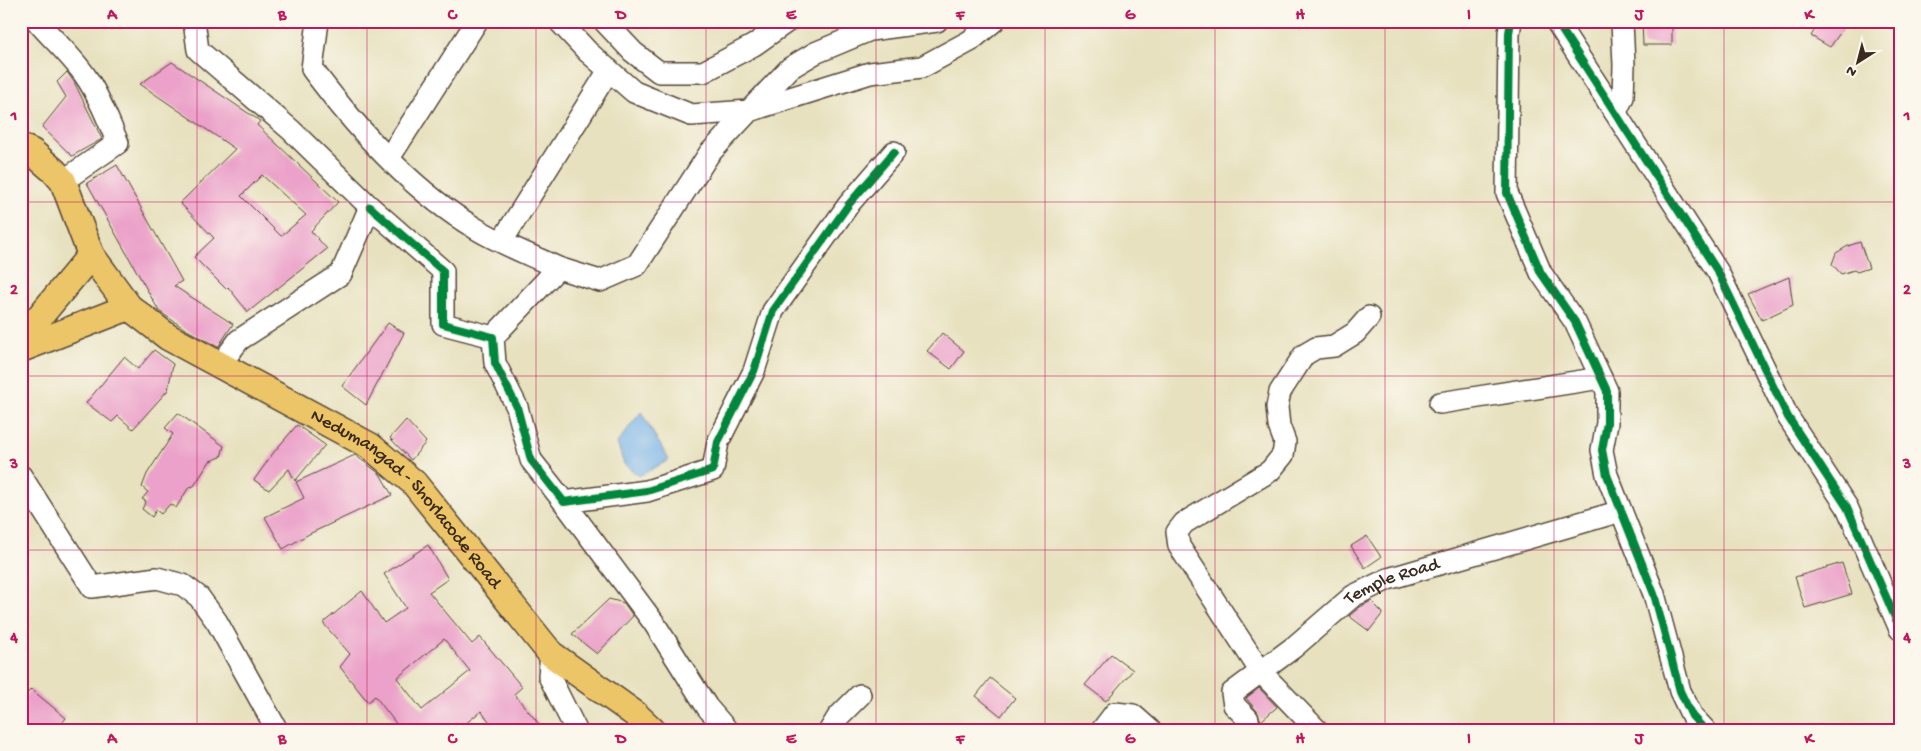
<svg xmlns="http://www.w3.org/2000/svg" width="1921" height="751" viewBox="0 0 1921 751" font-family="'Gochi Hand',sans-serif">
<rect width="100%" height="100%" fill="#fbf7ec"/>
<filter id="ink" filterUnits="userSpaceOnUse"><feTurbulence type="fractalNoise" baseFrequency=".02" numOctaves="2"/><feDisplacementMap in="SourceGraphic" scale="10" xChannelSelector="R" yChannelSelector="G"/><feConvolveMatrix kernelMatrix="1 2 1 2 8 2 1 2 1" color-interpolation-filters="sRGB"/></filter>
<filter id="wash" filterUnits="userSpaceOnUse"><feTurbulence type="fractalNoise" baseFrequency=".0096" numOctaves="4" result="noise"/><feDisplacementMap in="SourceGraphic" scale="20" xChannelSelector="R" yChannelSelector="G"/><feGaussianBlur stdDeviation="1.12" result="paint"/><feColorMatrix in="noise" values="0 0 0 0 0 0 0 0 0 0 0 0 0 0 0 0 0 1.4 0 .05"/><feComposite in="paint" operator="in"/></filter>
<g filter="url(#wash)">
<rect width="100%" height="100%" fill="#e7e1bf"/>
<polygon fill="#77b2e8" stroke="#596e83" points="641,412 669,460 639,476 624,464 617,443"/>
<g id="blocks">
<g fill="#eba1c9" fill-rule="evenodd">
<polygon points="1642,21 1672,21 1672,45 1643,45"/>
<polygon points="1820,21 1831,21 1843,29 1830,47 1811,36"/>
<path d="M172,62L260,121L257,125L338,202L311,231L327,249L248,312L228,287L226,289L194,257L214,238L180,203L235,149L140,84ZM262,175L306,215L281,236L241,196Z"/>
<polygon points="67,72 74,82 102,139 72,156 42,127 66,97 57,82"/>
<polygon points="117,165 182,281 174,286 233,324 218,347 185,329 159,311 87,183"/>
<polygon points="1860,242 1869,268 1857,272 1854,270 1841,274 1832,264 1836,253 1848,246"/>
<polygon points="1789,277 1793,305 1762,320 1748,294"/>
<polygon points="388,323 404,333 366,405 342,386"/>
<polygon points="942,333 964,351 951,369 927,351"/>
<polygon points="154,350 173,364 168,390 133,429 118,416 112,422 86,403 124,357 138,369"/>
<polygon points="178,413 224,446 221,457 210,461 194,486 189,487 176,508 170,504 161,514 156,510 152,517 142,509 146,501 142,499 148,492 142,487 147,474 173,434 165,428"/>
<polygon points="406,420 426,442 411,460 390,438"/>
<polygon points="297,425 325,445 295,481 289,469 269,490 254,480 274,452"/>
<polygon points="355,455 380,474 392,495 309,534 283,549 265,517 304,498 296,482"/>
<polygon points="1367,536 1381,557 1365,568 1351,546"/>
<path d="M428,545L448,579L429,592L472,644L480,637L522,687L514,694L544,730H496L481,711L458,730H401L375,696L368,702L340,667L350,654L323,623L362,591L384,623L406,608L384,574ZM444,639L470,671L422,710L397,678Z"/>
<polygon points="1842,563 1852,594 1805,608 1795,577"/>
<polygon points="609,599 624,603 633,616 597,654 572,634"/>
<polygon points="1371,601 1383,613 1369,631 1349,616 1360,607"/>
<polygon points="1111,654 1133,670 1106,701 1085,685"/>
<polygon points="990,678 1015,698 1001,716 976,696"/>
<polygon points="1259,688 1277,707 1261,721 1257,711 1246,698"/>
<polygon points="31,689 66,718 57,730 21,730 21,701"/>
</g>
</g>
</g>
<g filter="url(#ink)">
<use href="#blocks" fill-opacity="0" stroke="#554536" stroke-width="1"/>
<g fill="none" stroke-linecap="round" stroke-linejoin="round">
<defs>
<g id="minor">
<path d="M37,21C53,40 72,56 86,77C100,97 108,121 118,143L63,181"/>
<polyline points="194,21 198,50 291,130 370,207 341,274 239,340 220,365"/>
<path d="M318,21L312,69C356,128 411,190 475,228C501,244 531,255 558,268"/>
<polyline points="559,21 588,52 634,92 691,115 749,111 790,68 815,53 870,30 937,21"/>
<polyline points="604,21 633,52 659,72 703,72 754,45 788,21"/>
<polyline points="1511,21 1509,33 1507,193 1541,273 1575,322 1607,391 1607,423 1602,450 1607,475 1654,594 1680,691 1692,716 1705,730"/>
<polyline points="1556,21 1718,272 1788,417 1847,507 1900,629"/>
<polyline points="1616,112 1623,97 1624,65 1622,21"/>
<polyline points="894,152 849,204 773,311 754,371 718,442 713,470 647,491 564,502 531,460 517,407 495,363 493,337 558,268 600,281 637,265 709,154 749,111 870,73 922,67 970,41 994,21"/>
<polyline points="389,158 477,21"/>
<polyline points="370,207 443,271 443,324 493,337"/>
<polyline points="502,241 609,70"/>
<polyline points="1440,403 1601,378"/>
<polyline points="21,476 92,587 157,578 183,585 199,597 217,622 277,730"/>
<polyline points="564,502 654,623 707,707 727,730"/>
<polyline points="551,654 549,676 576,730"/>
<polyline points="830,730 838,717 860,695"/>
<polyline points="1102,730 1115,713 1133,715 1150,730"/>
<path id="s1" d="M1249,730L1248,719L1234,705L1232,693L1294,647L1353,596L1388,579L1621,511"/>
<polyline points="1317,730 1261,672 1179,546 1177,532 1184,523 1270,471 1283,455 1285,442 1279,426 1277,407 1280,392 1304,355 1316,348 1334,346 1355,333 1369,317"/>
</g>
<g id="major">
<path id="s2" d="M21,147L32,152L54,171L63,181L91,255L129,307L168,337L370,446L414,483L551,654L635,714L652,730"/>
<polyline points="21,339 91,255"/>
<polyline points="21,349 129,307"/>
</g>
</defs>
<use href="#minor" stroke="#554536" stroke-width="24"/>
<use href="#major" stroke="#554536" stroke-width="29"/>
<use href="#minor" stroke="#fff" stroke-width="21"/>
<use href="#major" stroke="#edc569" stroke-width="26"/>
<defs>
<g id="cycleway">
<polyline points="1511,21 1509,33 1507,193 1541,273 1575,322 1607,391 1607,423 1602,450 1607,475 1654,594 1680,691 1692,716 1705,730"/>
<polyline points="1556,21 1718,272 1788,417 1847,507 1900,629"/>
<polyline points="370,207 443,271 443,324 493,337 495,363 517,407 531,460 564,502 647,491 713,470 718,442 754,371 773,311 849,204 894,152"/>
</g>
</defs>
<use href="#cycleway" stroke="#fbf7ec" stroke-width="11"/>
<use href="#cycleway" stroke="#00873e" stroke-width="8"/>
</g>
</g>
<path fill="none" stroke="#c2185b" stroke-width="1" stroke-opacity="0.55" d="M197,21V730M367,21V730M536,21V730M706,21V730M876,21V730M1045,21V730M1215,21V730M1385,21V730M1554,21V730M1724,21V730M21,202H1900M21,376H1900M21,550H1900"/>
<g text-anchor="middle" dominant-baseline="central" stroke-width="4" stroke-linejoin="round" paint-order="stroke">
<g font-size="19" fill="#3b2a1e" stroke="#fbf7ec">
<text stroke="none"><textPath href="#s2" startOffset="539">Nedumangad - Shorlacode Road</textPath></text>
<text stroke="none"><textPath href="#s1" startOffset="240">Temple Road</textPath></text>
</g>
</g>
<rect width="1921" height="751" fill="none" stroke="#fbf7ec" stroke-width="55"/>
<g transform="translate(1858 62) rotate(216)" stroke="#fbf7ec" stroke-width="4" paint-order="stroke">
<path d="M0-4L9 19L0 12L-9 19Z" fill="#3b2a1e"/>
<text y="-8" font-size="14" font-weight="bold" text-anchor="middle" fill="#3b2a1e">N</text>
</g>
<rect x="28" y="28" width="1866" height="696" fill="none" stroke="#c2185b" stroke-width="2"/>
<g font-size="16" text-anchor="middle" font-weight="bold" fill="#c2185b">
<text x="112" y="19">A</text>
<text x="282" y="19">B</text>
<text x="452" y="19">C</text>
<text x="621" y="19">D</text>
<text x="791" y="19">E</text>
<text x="960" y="19">F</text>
<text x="1130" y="19">G</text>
<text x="1300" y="19">H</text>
<text x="1469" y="19">I</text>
<text x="1639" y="19">J</text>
<text x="1809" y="19">K</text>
<text x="14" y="120">1</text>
<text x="1907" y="120">1</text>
<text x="14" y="294">2</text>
<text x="1907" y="294">2</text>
<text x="14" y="468">3</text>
<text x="1907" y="468">3</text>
<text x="14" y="642">4</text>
<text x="1907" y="642">4</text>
<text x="112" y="743">A</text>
<text x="282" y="743">B</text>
<text x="452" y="743">C</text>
<text x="621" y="743">D</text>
<text x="791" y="743">E</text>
<text x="960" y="743">F</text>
<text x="1130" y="743">G</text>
<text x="1300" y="743">H</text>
<text x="1469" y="743">I</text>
<text x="1639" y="743">J</text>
<text x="1809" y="743">K</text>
</g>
</svg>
